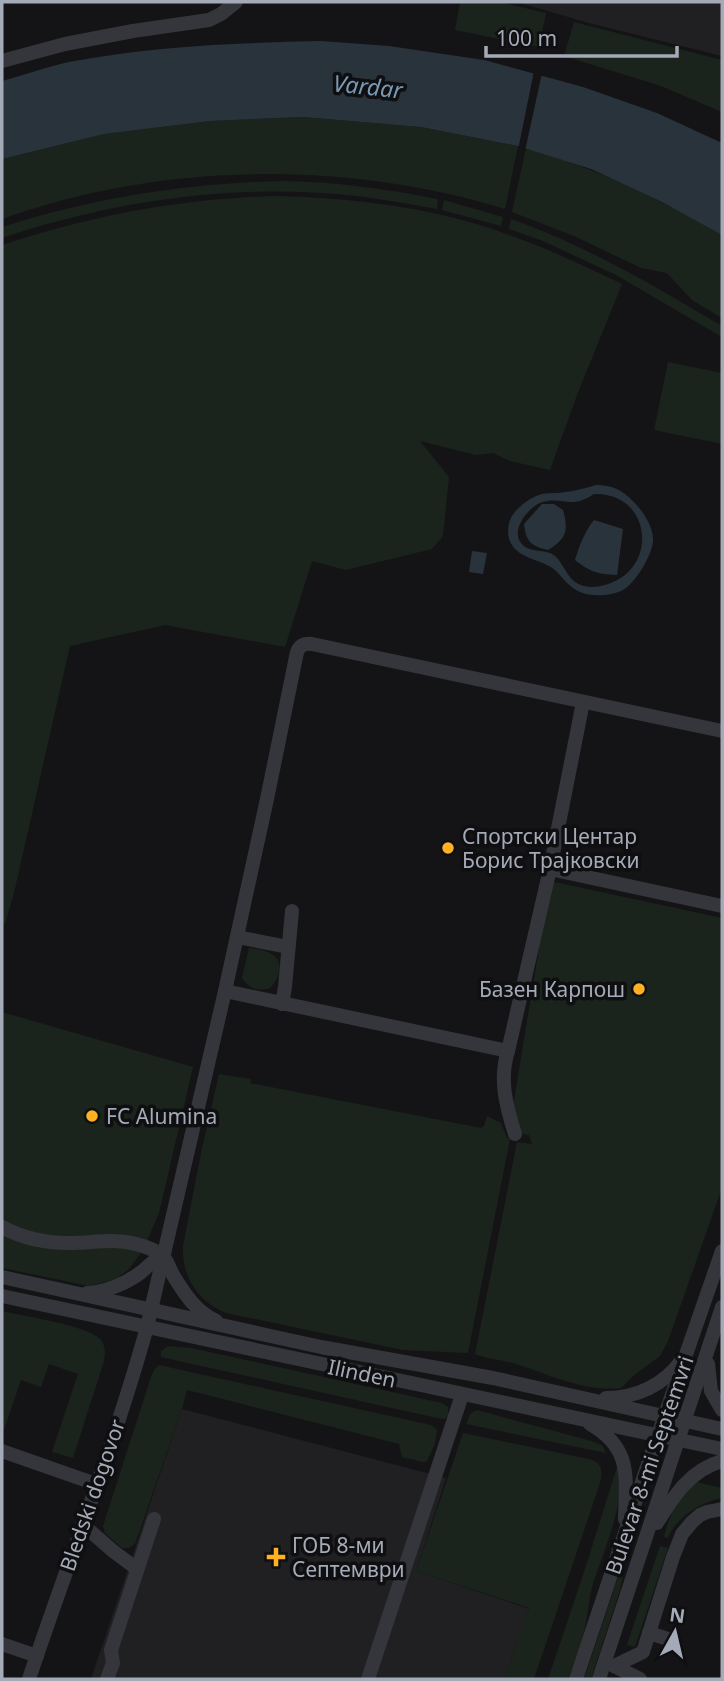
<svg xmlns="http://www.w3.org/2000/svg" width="724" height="1681" viewBox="0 0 724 1681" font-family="'Noto Sans',sans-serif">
<rect width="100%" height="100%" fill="#141416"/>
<g fill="#202023">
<polygon points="516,2 722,2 722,56 589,23"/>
<polygon points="182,1409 446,1478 416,1571 529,1609 505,1679 91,1679"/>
</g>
<g fill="#1b241c">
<polygon points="460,2 500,2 546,13 539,47 455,30"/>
<polygon points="574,22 722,60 722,112 661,86 564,56"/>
<path d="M303,117L421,127L518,146L505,209C344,160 161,162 2,219V159L103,134L210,121Z"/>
<path d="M526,148C595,168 660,199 722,235V318L692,300L667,273L641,268L574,236L512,212Z"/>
<path d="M285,181C337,182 387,189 438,199L437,209C399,202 360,195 321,193C214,186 103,204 2,238V227C95,197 188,183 285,181Z"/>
<path d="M280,196C341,198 403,204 462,220C518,235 570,259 622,284L577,395L550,470L510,461L493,453L476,455L420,441L449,477L443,536L432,549L346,570L312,561L285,647L165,625L70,646L14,893L5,924L2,922V245C93,215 184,198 280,196Z"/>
<polygon points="444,200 503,217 501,226 442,210"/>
<path d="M511,219C587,246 653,285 722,326V337L616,275L543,241L509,229Z"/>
<polygon points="668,362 722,373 722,444 654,430"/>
<path d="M550,881L722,918V1188L668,1341L660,1356L633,1376L621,1388C582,1392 549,1374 513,1363C501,1360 487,1359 475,1354L517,1142L532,1144L529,1135L509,1131Z"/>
<path d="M249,948C255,949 262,950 268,952C285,959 281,977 270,988C259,992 249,989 242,978Z"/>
<polygon points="2,1012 193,1067 159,1213 143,1250 129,1269 116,1279 89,1286 2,1268"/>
<path d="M219,1074L251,1079L250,1083L481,1128L484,1126L487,1116L501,1123L507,1138L510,1139L468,1353L403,1350L226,1313C197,1301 182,1277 183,1246L201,1153Z"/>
<path d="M2,1311C22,1316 91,1326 101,1340C106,1347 105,1354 104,1361L73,1458L52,1452L78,1374L49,1364L41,1387L21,1380L2,1435Z"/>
<polygon points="168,1346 191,1348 442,1403 448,1407 448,1415 445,1419 437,1418 161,1357 161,1351"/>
<polygon points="159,1365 431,1425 437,1430 435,1444 427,1461 423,1462 402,1457 399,1444 187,1390 182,1409 135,1544 129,1548 122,1548 105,1533 103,1526 151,1377 154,1370"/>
<polygon points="477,1410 591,1441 602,1445 606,1453 466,1424 471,1413"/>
<path d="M463,1433L589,1459C602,1462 603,1472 600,1483L534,1679H505L529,1608L416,1571Z"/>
<path d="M617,1467C629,1495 602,1555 593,1584C589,1598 588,1613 585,1627C581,1645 574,1662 568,1679H548L586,1566Z"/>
<path d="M697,1482L722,1488V1498C701,1502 676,1517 668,1538L664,1537C668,1515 680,1500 695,1483Z"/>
<polygon points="629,1544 620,1590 591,1679 584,1679"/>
<polygon points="660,1546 668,1548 635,1647 627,1645"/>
</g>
<g fill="#29333b" fill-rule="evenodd">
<path d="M321,41L389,46L484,60L583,87L657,113L722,143V235L662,202L591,169L518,146L421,127L303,117L210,121L104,134L2,159V81C24,75 46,67 69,62C152,46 236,43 321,41Z"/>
<path d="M596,485C604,485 610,486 617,489C632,496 653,521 653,539C654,553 634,586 621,591C610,596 591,597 580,592C570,588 563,578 556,571C544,560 525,560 514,548C508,541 507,532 509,523C512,511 527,499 539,495C547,492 556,494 565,492C575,491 586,488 596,485ZM594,494C652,492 660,570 605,585C595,588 583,588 575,582C566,575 563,563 555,556C546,548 529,554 521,543C510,529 530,505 543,502C564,496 570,510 594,494Z"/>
<path d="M542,504H554L563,510C569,531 566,539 548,550C531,546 526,542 524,524Z"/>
<path d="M594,520L623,529L617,575C597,574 590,572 575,560C579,546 585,531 594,520Z"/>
<polygon points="472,551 487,553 483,574 469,572"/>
</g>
<polygon fill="#141416" points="534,71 542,73 525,151 518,150"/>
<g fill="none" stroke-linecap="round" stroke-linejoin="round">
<g stroke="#34363b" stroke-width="14">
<polyline points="2,61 65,44 133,31 209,20 221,14 236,2"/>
<polyline points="550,869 722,906"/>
<polyline points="237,937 288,947"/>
<polyline points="225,991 508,1051 550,869 583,702"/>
<polyline points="282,1004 285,987 292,911"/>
<path d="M508,1051C499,1079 506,1106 515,1134"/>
<path d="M2,1227C22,1238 46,1243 69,1243C95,1243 118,1237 143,1246C149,1248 158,1252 163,1256C167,1260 170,1269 173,1275C184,1293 196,1312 216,1321"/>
<polyline points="2,1277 321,1347 493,1378 722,1429"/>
<path d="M87,1293C105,1292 125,1284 140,1273C148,1267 153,1260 163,1256"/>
<polyline points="2,1296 722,1449"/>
<polyline points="708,1364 711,1391 722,1410"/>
<path d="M606,1398C636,1398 664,1385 681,1361"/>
<path d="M590,1424C632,1448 626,1476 625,1519"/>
<polyline points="2,1451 96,1484"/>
<path d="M657,1523C674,1496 690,1470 722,1461"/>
<polyline points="82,1524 113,1551 137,1569"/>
<polyline points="649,1633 668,1639"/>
<polyline points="2,1644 37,1656"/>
<polyline points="614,1666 643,1652 673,1557 682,1534 692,1522 700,1515 707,1512 722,1509"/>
<polyline points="614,1666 640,1679"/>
<path d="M29,1679C68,1562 114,1446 147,1327L225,991L267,799L297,652C300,645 304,643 312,644L722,731"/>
<polyline points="107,1679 113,1663 111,1650 154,1519"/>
<polyline points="368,1679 462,1395"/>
<polyline points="576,1679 650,1458 722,1251"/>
<polyline points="599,1679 722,1307"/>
</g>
</g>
<g fill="#ffb123" stroke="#0f0f11" stroke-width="2.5">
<circle cx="448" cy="848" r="7"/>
<circle cx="639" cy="989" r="7"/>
<circle cx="92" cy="1116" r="7"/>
<path d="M272.5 1546.5h7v7h7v7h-7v7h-7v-7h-7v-7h7z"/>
</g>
<g text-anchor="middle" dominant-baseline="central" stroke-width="7" stroke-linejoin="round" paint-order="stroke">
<g font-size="21" fill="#a4aab7" stroke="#0f0f11" text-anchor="start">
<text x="462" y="836">Спортски Центар<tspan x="462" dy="24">Борис Трајковски</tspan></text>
<text x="625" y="989" text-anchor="end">Базен Карпош</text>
<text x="106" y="1116">FC Alumina</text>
<text x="292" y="1545">ГОБ 8-ми<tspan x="292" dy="24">Септември</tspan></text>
</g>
<g font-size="21" fill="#a4aab7" stroke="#0f0f11">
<text transform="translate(362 1373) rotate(12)">Ilinden</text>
<text transform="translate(649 1465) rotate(-71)">Bulevar 8-mi Septemvri</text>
<text transform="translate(92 1495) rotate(-71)">Bledski dogovor</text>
</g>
<g font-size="23" font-style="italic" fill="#789ab6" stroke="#0f0f11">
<text transform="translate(368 86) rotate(6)">Vardar</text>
</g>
</g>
<rect width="724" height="1681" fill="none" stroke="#a4aab7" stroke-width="7"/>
<g transform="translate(675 1632) rotate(8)" stroke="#0f0f11" stroke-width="5" paint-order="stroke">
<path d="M0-5L12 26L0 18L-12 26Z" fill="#a4aab7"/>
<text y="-10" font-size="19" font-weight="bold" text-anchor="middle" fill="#a4aab7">N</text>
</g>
<path d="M486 46v10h191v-10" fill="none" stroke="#a4aab7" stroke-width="3.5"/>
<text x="496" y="46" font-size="21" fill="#a4aab7" stroke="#0f0f11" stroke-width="5" paint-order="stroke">100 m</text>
</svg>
